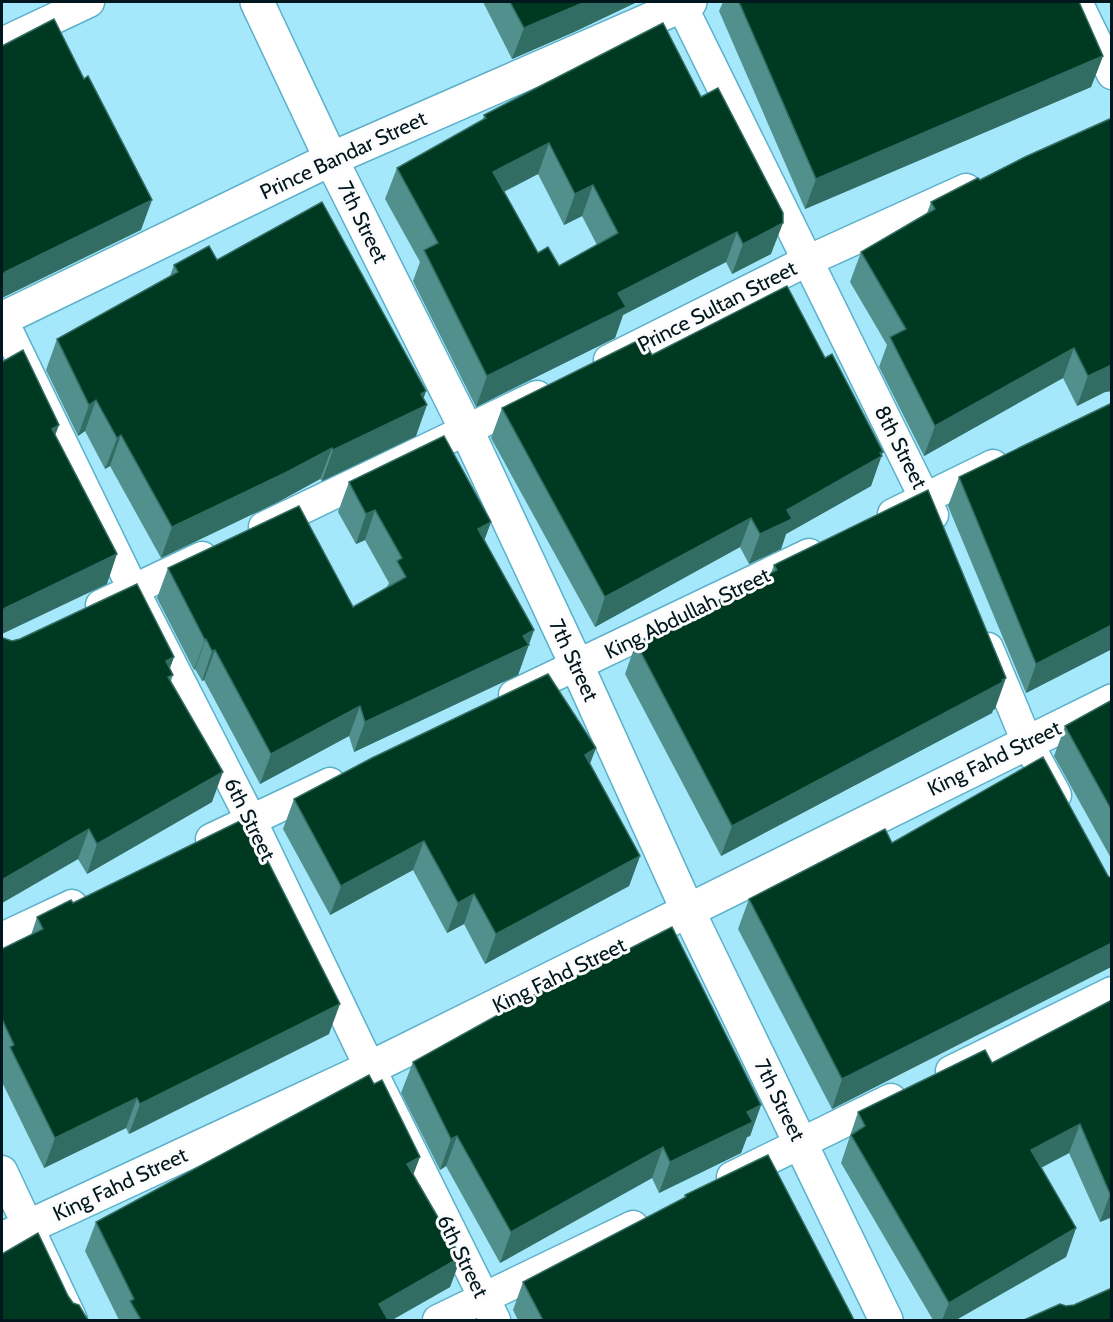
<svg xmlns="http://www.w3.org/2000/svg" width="1113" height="1322" viewBox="0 0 1113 1322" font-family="Cabin,sans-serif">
<rect width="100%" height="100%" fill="#a5e7fb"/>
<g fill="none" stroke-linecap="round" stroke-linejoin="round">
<defs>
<g id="street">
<polyline points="680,2 933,515"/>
<polyline points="1077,2 1112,74"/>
<polyline points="2,43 89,2"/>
<polyline points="2,319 133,589 251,820 370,1068 495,1320"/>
<polyline points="609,360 807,261 966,189"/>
<polyline points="893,514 993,465"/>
<polyline points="264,527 537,396"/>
<polyline points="101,605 202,557"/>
<polyline points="988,648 1027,742 1056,795"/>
<polyline points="514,695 809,554"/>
<polyline points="211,839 330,783"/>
<polyline points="2,938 72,905"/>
<polyline points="951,1071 1112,992"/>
<polyline points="2,1171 72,1320"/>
<polyline points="732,1177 891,1099"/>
<polyline points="438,1320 633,1226"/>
</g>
<g id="secondary">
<polyline points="257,2 331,159 467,431 577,666 688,911 886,1320"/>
<polyline points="2,319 331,159 690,2"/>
<polyline points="2,1239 370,1068 1112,701"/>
</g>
</defs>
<use href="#street" stroke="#5cb1ca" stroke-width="33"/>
<use href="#secondary" stroke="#5cb1ca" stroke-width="36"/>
<use href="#street" stroke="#fff" stroke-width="30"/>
<use href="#secondary" stroke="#fff" stroke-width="33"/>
</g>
<g fill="#52908e" fill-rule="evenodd">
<polygon points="483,2 637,2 574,32 512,59"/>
<polygon points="723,2 1079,2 1103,56 1091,87 805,209 719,11"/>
<path d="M663,23L771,254L732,274L726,262L623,315L615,338L476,407L413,281L420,262L385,199L397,168L483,120L484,115ZM538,174L564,225L582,216L597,245L559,266L538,253L504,192Z"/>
<polygon points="1112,118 1112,391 1105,392 1077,406 1063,378 924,456 879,367 887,345 850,282 861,252 927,213 931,202"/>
<polygon points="217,260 423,399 416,436 322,481 320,479 278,502 161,558 110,466 105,469 85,431 78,436 46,370 57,339 170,276 174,265"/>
<polygon points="652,355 825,358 881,455 871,486 786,534 781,549 749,564 740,547 595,627 491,438 502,408"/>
<polygon points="959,477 1112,649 1026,693 948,506"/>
<polygon points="349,482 491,522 484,540 534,630 518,675 354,752 349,736 260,784 204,680 202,681 195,669 194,670 157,598 168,568 353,607 387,587 389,583 365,540 356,544 338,512"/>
<polygon points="774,565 995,709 993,710 992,713 721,856 625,674 636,643 771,573"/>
<polygon points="2,636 3,638 12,641 174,657 170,668 173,675 171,681 212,802 87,874 78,859 2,903"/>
<polygon points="1112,700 1112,860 1054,756 1065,726"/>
<polygon points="590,764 640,856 629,886 485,964 464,924 447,933 413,870 330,915 283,829 294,799"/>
<polygon points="892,843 1108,876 1112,879 1112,965 1111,967 832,1109 738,929 749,899"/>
<polygon points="73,903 329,1034 129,1134 126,1128 44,1168 2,1082 2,949 31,935 37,917"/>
<polygon points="570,979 761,1105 750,1136 747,1137 741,1153 659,1193 652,1178 500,1263 446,1166 440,1170 401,1093 413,1062"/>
<polygon points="1112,1000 1112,1217 1100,1222 1069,1153 1041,1168 1076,1228 1066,1257 956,1320 933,1320 841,1163 858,1112 992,1063"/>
<polygon points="413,1176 461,1257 450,1287 392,1320 119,1320 85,1251 96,1222"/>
<polygon points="685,1195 854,1320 518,1320 513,1310 523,1282 684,1198"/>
</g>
<g fill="#326d63">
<polygon points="585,2 637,2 574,32 512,59 524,28"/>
<polygon points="1103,56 1091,87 805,209 816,179"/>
<polygon points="549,143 538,174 481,203 493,172"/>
<polygon points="593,185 582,216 564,225 575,194"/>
<polygon points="152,200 141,230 2,298 2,276 5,272"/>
<polygon points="783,223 771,254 732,274 743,244"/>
<polygon points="737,232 726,262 623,315 615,338 476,407 487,376 618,293"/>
<polygon points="1074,348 1063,378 924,456 935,426"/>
<polygon points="1112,365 1112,391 1105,392 1077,406 1088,376"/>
<polygon points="426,391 420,409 427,405 416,436 322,481 333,450"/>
<polygon points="96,400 85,431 78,436 89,405"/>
<polygon points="59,425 48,454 52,429"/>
<polygon points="121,435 110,466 105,469 117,438"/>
<polygon points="332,448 320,479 278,502 161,558 172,527"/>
<polygon points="883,452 871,486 786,534 781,549 749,564 760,534 787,510"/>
<polygon points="375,510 365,540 356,544 366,514"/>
<polygon points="751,518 740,547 595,627 605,597"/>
<polygon points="491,522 480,552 478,529"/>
<polygon points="117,554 107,584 2,634 2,611 5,608"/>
<polygon points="1112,625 1112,649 1026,693 1036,664"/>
<polygon points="534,630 518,675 354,752 365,722"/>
<polygon points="206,639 195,669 194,670 205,640"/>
<polygon points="215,650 204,680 202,681 212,651"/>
<polygon points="174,657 163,686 166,661"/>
<polygon points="1006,678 995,709 993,710 992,713 721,856 732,826"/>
<polygon points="360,706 349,736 260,784 271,754"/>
<polygon points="596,748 585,777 585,755"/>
<polygon points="223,772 212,802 87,874 97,844"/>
<polygon points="89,829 78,859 2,903 2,880"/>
<polygon points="424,841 413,870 330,915 341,886"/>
<polygon points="640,856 629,886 485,964 496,934"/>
<polygon points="474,894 464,924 447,933 458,903"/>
<polygon points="1111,943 1111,967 832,1109 842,1079"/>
<polygon points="340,1004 329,1034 129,1134 140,1104"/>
<polygon points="137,1098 126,1128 44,1168 55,1138"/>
<polygon points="761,1105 750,1136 747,1137 741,1153 659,1193 670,1162 747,1112"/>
<polygon points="1080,1124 1069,1153 1021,1178 1031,1150"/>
<polygon points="457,1136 446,1166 440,1170 451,1139"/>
<polygon points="663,1147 652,1178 500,1263 511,1232"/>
<polygon points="420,1157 409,1186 407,1164"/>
<polygon points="1110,1194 1112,1194 1112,1217 1100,1222"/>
<polygon points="1076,1228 1066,1257 956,1320 942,1320 949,1303"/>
<polygon points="461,1257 450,1287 392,1320 374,1320 379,1304"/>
</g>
<g fill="#003922" stroke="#326d63" stroke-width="1.5" fill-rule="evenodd">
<polygon points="510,2 585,2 524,28"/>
<polygon points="739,2 1079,2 1103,56 816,179"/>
<polygon points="54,19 84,79 88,76 152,200 5,272 2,276 2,46"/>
<path d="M663,23L701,97L718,88L783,213V223L743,244L737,232L618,293L626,307L487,376L424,250L438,243L397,168L486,118L484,115ZM549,143L575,194L593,185L618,233L559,266L548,247L538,253L493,172Z"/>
<polygon points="1112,118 1112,365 1088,376 1074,348 935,426 890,337 906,329 861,252 935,209 931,202 974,180 978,178 980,180 1025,157"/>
<polygon points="322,202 426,391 421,394 427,405 333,450 332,448 289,471 172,527 121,435 117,438 96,400 89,405 57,339 178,272 174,265 209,246 217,260"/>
<polygon points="787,286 825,358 832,354 883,452 880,453 882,456 787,510 792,519 760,534 751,518 605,597 502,408 643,338 652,355"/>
<polygon points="23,350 59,425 52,429 117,554 5,608 2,611 2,362"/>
<polygon points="1112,403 1112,625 1036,664 959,477"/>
<polygon points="444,436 491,522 478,529 534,630 523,636 529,645 365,722 360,706 271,754 215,650 212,651 206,639 205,640 168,568 299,506 353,607 406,577 397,561 402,558 375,510 366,514 349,482"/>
<polygon points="928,490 1006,678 1002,680 1003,682 732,826 636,643 777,570 774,565"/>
<polygon points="137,584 174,657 166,661 173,675 168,677 223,772 97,844 89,829 2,880 2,636 3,638 12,641 20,639"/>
<polygon points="548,674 596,748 585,755 640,856 496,934 474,894 458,903 424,841 341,886 294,799 372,758"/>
<polygon points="1112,700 1112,811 1065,726"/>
<polygon points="1043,757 1108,876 1112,879 1112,943 842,1079 749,899 885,829 892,843"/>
<polygon points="246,818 340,1004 140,1104 137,1098 55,1138 10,1047 14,1045 2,1019 2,949 43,929 37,917 71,900 73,903"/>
<polygon points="672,927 761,1105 747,1112 753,1122 670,1162 663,1147 511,1232 457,1136 451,1139 413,1062 568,976 570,979"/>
<polygon points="1112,1000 1112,1194 1110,1194 1080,1124 1031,1150 1076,1228 949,1303 851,1135 865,1126 858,1112 985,1050 992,1063"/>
<polygon points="369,1075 374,1084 382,1080 420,1157 407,1164 461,1257 379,1304 388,1320 141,1320 130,1301 134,1299 96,1222"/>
<polygon points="768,1155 854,1320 543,1320 523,1282 686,1197 685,1195"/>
<polygon points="38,1233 68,1296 73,1303 79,1305 88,1320 2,1320 2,1254"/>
<polygon points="1112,1288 1112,1320 1024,1320 1060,1304 1066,1306 1074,1305"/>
</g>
<g text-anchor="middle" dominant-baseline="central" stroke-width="6" stroke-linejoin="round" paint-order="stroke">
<g font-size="21" fill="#00171e" stroke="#fcfcfc">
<text transform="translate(343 155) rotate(-25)">Prince Bandar Street</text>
<text transform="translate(363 222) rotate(64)">7th Street</text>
<text transform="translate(717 306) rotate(-27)">Prince Sultan Street</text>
<text transform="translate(901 447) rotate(63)">8th Street</text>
<text transform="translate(687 613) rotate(-26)">King Abdullah Street</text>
<text transform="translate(574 660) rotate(65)">7th Street</text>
<text transform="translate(994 758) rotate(-26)">King Fahd Street</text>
<text transform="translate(250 819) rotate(64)">6th Street</text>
<text transform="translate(559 975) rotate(-26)">King Fahd Street</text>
<text transform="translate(780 1100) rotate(64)">7th Street</text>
<text transform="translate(120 1184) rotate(-25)">King Fahd Street</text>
<text transform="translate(463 1256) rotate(64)">6th Street</text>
</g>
</g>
<rect width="1113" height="1322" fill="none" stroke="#00171e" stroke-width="6"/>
</svg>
